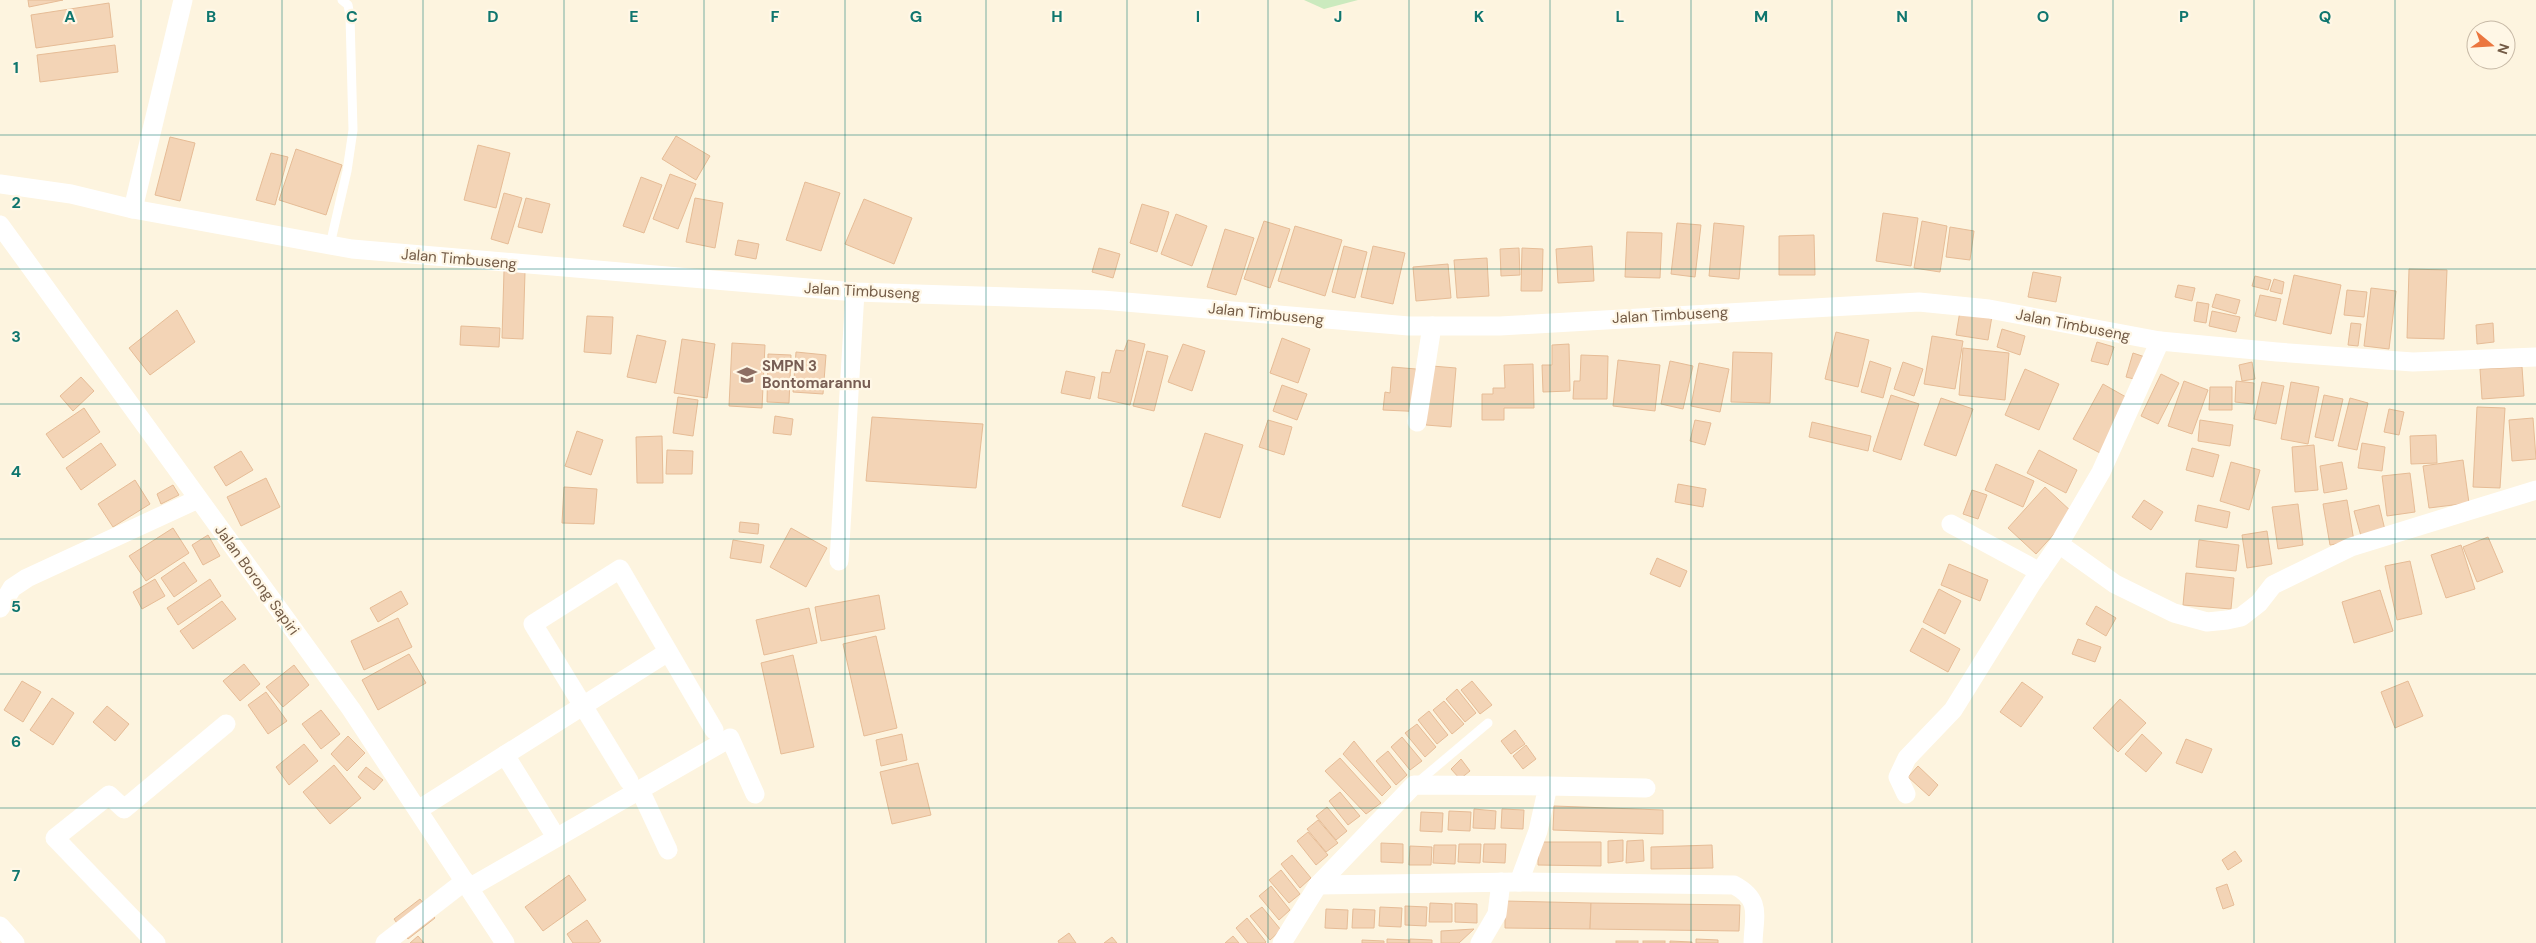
<svg xmlns="http://www.w3.org/2000/svg" width="2536" height="943" viewBox="0 0 2536 943" font-family="'DM Sans',sans-serif">
<rect width="100%" height="100%" fill="#fdf4df"/>
<polygon fill="#cbeabe" points="1304,0 1358,0 1324,9"/>
<g fill="#f3d4b6" stroke="#e6bc96">
<polygon points="28,0 63,0 29,7"/>
<polygon points="109,3 113,37 36,48 31,15"/>
<polygon points="115,45 118,72 40,82 37,55"/>
<polygon points="676,136 710,156 696,180 662,159"/>
<polygon points="170,137 195,143 180,201 155,195"/>
<polygon points="478,145 510,153 496,208 464,200"/>
<polygon points="296,149 342,165 326,215 279,200"/>
<polygon points="271,153 288,157 275,205 256,200"/>
<polygon points="670,174 696,184 678,229 653,219"/>
<polygon points="641,177 662,185 644,233 623,226"/>
<polygon points="805,182 840,193 821,251 786,240"/>
<polygon points="504,193 522,198 508,244 491,239"/>
<polygon points="526,198 550,204 542,233 518,227"/>
<polygon points="695,198 723,203 715,248 686,242"/>
<polygon points="864,199 912,218 894,264 845,244"/>
<polygon points="1142,204 1169,212 1157,252 1130,243"/>
<polygon points="1883,213 1918,218 1911,266 1876,261"/>
<polygon points="1176,214 1207,226 1192,266 1161,254"/>
<polygon points="1264,221 1290,229 1270,288 1244,279"/>
<polygon points="1922,221 1947,226 1940,272 1914,268"/>
<polygon points="1677,223 1701,225 1695,277 1671,274"/>
<polygon points="1714,223 1744,226 1739,279 1709,276"/>
<polygon points="1295,226 1342,240 1325,296 1278,281"/>
<polygon points="1950,227 1974,231 1970,260 1946,257"/>
<polygon points="1225,229 1254,238 1236,295 1207,287"/>
<polygon points="1627,232 1662,233 1660,278 1625,277"/>
<polygon points="1814,235 1815,275 1779,275 1779,236"/>
<polygon points="738,240 759,244 756,259 735,255"/>
<polygon points="1344,246 1367,252 1355,298 1332,292"/>
<polygon points="1373,246 1405,253 1393,304 1361,297"/>
<polygon points="1592,246 1594,281 1558,283 1556,249"/>
<polygon points="1099,248 1120,254 1113,278 1092,272"/>
<polygon points="1519,248 1520,275 1501,276 1500,249"/>
<polygon points="1522,248 1543,249 1542,291 1521,291"/>
<polygon points="1487,258 1489,296 1457,298 1454,260"/>
<polygon points="1448,264 1451,298 1416,301 1413,267"/>
<polygon points="2409,269 2447,270 2444,339 2407,338"/>
<polygon points="504,271 525,272 523,339 502,338"/>
<polygon points="2033,272 2061,277 2056,302 2028,297"/>
<polygon points="2294,275 2341,285 2331,334 2283,324"/>
<polygon points="2255,276 2271,280 2268,290 2252,286"/>
<polygon points="2274,279 2284,282 2282,294 2270,291"/>
<polygon points="2178,285 2195,288 2192,301 2175,297"/>
<polygon points="2371,288 2396,291 2389,349 2364,346"/>
<polygon points="2347,290 2367,292 2364,317 2344,315"/>
<polygon points="2216,294 2240,300 2236,314 2212,307"/>
<polygon points="2260,295 2281,299 2276,321 2255,316"/>
<polygon points="2197,302 2209,304 2206,323 2194,321"/>
<polygon points="177,310 195,342 150,375 129,348"/>
<polygon points="1960,311 1992,316 1988,340 1956,335"/>
<polygon points="2212,311 2240,317 2236,332 2209,326"/>
<polygon points="587,316 613,317 611,354 584,352"/>
<polygon points="2351,323 2361,324 2358,346 2348,345"/>
<polygon points="2493,323 2494,342 2477,344 2476,325"/>
<polygon points="461,326 500,328 499,347 460,345"/>
<polygon points="2002,329 2025,336 2020,355 1997,347"/>
<polygon points="1836,332 1869,340 1858,387 1825,379"/>
<polygon points="637,335 666,341 656,383 627,377"/>
<polygon points="1932,336 1963,341 1955,389 1924,384"/>
<polygon points="1282,338 1310,349 1298,383 1270,373"/>
<polygon points="682,339 715,344 707,398 674,393"/>
<polygon points="1128,340 1145,344 1130,405 1098,398 1102,372 1110,373 1116,350 1124,351"/>
<polygon points="2097,342 2114,347 2108,365 2091,361"/>
<polygon points="732,343 765,345 762,408 729,406"/>
<polygon points="1183,344 1205,351 1192,391 1168,382"/>
<polygon points="1569,344 1570,391 1543,392 1542,365 1552,365 1552,345"/>
<polygon points="1963,348 2009,353 2005,400 1959,395"/>
<polygon points="1147,351 1168,356 1154,411 1133,406"/>
<polygon points="796,352 826,355 823,394 793,392"/>
<polygon points="1733,352 1772,353 1770,403 1731,402"/>
<polygon points="2133,353 2148,358 2142,381 2126,377"/>
<polygon points="768,354 791,355 789,403 767,402"/>
<polygon points="1581,355 1608,356 1607,399 1573,399 1574,381 1580,381"/>
<polygon points="1618,360 1660,365 1655,411 1613,406"/>
<polygon points="1670,361 1693,366 1683,409 1661,404"/>
<polygon points="1870,361 1891,368 1883,398 1861,392"/>
<polygon points="1903,362 1923,369 1914,396 1894,389"/>
<polygon points="2252,362 2255,379 2242,381 2239,365"/>
<polygon points="1699,363 1729,369 1720,412 1691,406"/>
<polygon points="1533,364 1534,408 1504,408 1504,420 1482,420 1482,394 1493,394 1493,388 1505,388 1504,365"/>
<polygon points="1432,366 1456,368 1451,427 1426,425 1427,412 1383,410 1385,392 1390,393 1392,367 1416,369 1413,393"/>
<polygon points="2522,367 2524,396 2482,399 2480,369"/>
<polygon points="2025,369 2059,384 2039,430 2005,415"/>
<polygon points="1066,371 1095,377 1090,399 1061,393"/>
<polygon points="2161,374 2179,383 2158,424 2141,416"/>
<polygon points="81,377 94,391 73,411 60,396"/>
<polygon points="2184,381 2208,390 2192,434 2168,426"/>
<polygon points="2236,381 2254,383 2253,404 2235,402"/>
<polygon points="2262,382 2284,386 2276,424 2254,419"/>
<polygon points="2291,382 2319,387 2308,444 2281,439"/>
<polygon points="2103,384 2133,401 2104,455 2073,439"/>
<polygon points="1282,385 1307,394 1297,420 1273,411"/>
<polygon points="2210,387 2232,387 2232,410 2209,410"/>
<polygon points="1891,395 1919,404 1901,460 1873,451"/>
<polygon points="2324,395 2343,399 2333,441 2315,437"/>
<polygon points="678,397 698,400 693,436 673,433"/>
<polygon points="1941,398 1973,409 1956,456 1924,445"/>
<polygon points="2350,398 2368,403 2357,450 2338,446"/>
<polygon points="2477,407 2505,408 2500,488 2473,487"/>
<polygon points="84,408 100,432 63,458 46,434"/>
<polygon points="2389,409 2404,412 2399,435 2384,432"/>
<polygon points="775,416 793,419 791,435 773,433"/>
<polygon points="872,417 983,424 976,488 866,481"/>
<polygon points="2533,418 2536,459 2512,461 2509,420"/>
<polygon points="1268,420 1292,427 1284,455 1259,447"/>
<polygon points="1695,420 1711,423 1705,445 1690,441"/>
<polygon points="2200,420 2233,425 2230,446 2198,441"/>
<polygon points="1812,422 1871,436 1868,451 1809,437"/>
<polygon points="577,431 603,440 591,475 565,466"/>
<polygon points="1205,433 1243,445 1220,518 1182,506"/>
<polygon points="2436,435 2437,463 2411,464 2410,436"/>
<polygon points="662,436 663,483 637,483 636,437"/>
<polygon points="101,443 116,465 81,490 66,468"/>
<polygon points="2362,443 2385,447 2382,471 2358,468"/>
<polygon points="2314,445 2318,490 2295,492 2292,447"/>
<polygon points="2192,448 2219,455 2213,477 2186,470"/>
<polygon points="667,450 693,451 692,474 666,474"/>
<polygon points="2039,450 2077,470 2066,493 2027,473"/>
<polygon points="241,451 253,470 226,486 214,467"/>
<polygon points="2463,460 2469,503 2429,508 2423,466"/>
<polygon points="2231,462 2260,470 2249,510 2220,501"/>
<polygon points="2342,462 2347,489 2324,493 2320,466"/>
<polygon points="1996,464 2034,481 2023,507 1985,490"/>
<polygon points="2410,473 2415,512 2387,516 2382,476"/>
<polygon points="266,478 280,507 241,526 227,497"/>
<polygon points="135,480 150,504 113,527 98,504"/>
<polygon points="1678,484 1706,489 1703,507 1675,502"/>
<polygon points="173,485 179,495 161,504 157,494"/>
<polygon points="564,487 597,489 594,524 562,523"/>
<polygon points="2045,487 2073,513 2036,554 2008,528"/>
<polygon points="1972,490 1987,495 1978,519 1963,514"/>
<polygon points="2144,500 2163,512 2151,530 2132,517"/>
<polygon points="2347,500 2354,541 2330,545 2323,504"/>
<polygon points="2298,504 2303,545 2278,549 2272,507"/>
<polygon points="2198,505 2230,512 2227,528 2195,521"/>
<polygon points="2379,505 2385,530 2361,536 2354,511"/>
<polygon points="740,522 759,524 758,534 739,532"/>
<polygon points="173,528 189,553 146,581 129,556"/>
<polygon points="791,528 827,548 806,587 770,567"/>
<polygon points="2267,531 2272,564 2247,568 2242,535"/>
<polygon points="208,535 220,556 203,565 192,545"/>
<polygon points="2488,537 2503,572 2477,582 2463,547"/>
<polygon points="733,540 764,545 761,563 730,558"/>
<polygon points="2199,540 2239,545 2236,571 2196,567"/>
<polygon points="2461,545 2475,589 2446,598 2431,555"/>
<polygon points="1657,558 1687,571 1680,587 1650,574"/>
<polygon points="2410,561 2422,614 2397,620 2385,566"/>
<polygon points="184,562 197,581 174,597 161,578"/>
<polygon points="1949,564 1988,580 1980,601 1941,585"/>
<polygon points="2186,573 2234,578 2231,609 2183,605"/>
<polygon points="155,579 165,596 142,609 133,592"/>
<polygon points="210,579 221,596 178,625 167,608"/>
<polygon points="1939,589 1961,601 1945,634 1923,622"/>
<polygon points="2380,590 2393,631 2354,643 2342,602"/>
<polygon points="401,591 408,604 378,622 370,608"/>
<polygon points="879,595 885,629 821,641 815,607"/>
<polygon points="222,601 236,619 193,649 180,631"/>
<polygon points="2096,606 2116,618 2106,636 2086,624"/>
<polygon points="809,608 817,643 764,655 756,620"/>
<polygon points="398,618 412,647 364,670 351,641"/>
<polygon points="1922,628 1960,649 1948,672 1910,651"/>
<polygon points="876,636 897,728 864,736 843,644"/>
<polygon points="2078,639 2101,647 2095,662 2072,654"/>
<polygon points="409,654 426,683 378,710 362,680"/>
<polygon points="793,655 814,747 781,754 761,663"/>
<polygon points="244,664 260,684 240,701 223,681"/>
<polygon points="294,665 309,685 283,707 266,687"/>
<polygon points="22,681 41,692 23,722 4,710"/>
<polygon points="1472,681 1492,705 1480,714 1461,690"/>
<polygon points="2408,681 2423,716 2395,728 2381,692"/>
<polygon points="2022,682 2043,697 2021,727 2000,712"/>
<polygon points="1457,689 1476,713 1465,722 1446,699"/>
<polygon points="266,692 287,721 268,734 248,705"/>
<polygon points="52,698 74,713 53,745 30,730"/>
<polygon points="2120,699 2146,723 2118,752 2093,728"/>
<polygon points="1444,701 1464,724 1452,734 1433,710"/>
<polygon points="107,706 129,724 115,741 93,722"/>
<polygon points="321,710 340,734 321,749 302,724"/>
<polygon points="1429,711 1448,735 1437,744 1418,720"/>
<polygon points="1417,724 1436,747 1425,757 1405,733"/>
<polygon points="1515,730 1525,744 1511,754 1501,741"/>
<polygon points="902,734 907,760 881,766 876,740"/>
<polygon points="2142,734 2162,753 2146,772 2125,754"/>
<polygon points="348,736 365,753 347,771 331,754"/>
<polygon points="1402,737 1422,761 1410,770 1391,747"/>
<polygon points="2186,739 2212,749 2202,773 2176,763"/>
<polygon points="1354,741 1391,787 1382,796 1343,754"/>
<polygon points="304,744 318,761 289,785 276,767"/>
<polygon points="1526,745 1536,759 1523,769 1513,756"/>
<polygon points="1388,751 1407,775 1396,785 1376,761"/>
<polygon points="1340,758 1381,803 1366,814 1325,771"/>
<polygon points="1461,759 1470,771 1460,779 1451,769"/>
<polygon points="918,763 931,815 892,824 880,772"/>
<polygon points="334,765 361,798 330,824 303,792"/>
<polygon points="1918,766 1938,785 1929,796 1908,777"/>
<polygon points="366,767 383,780 374,790 358,777"/>
<polygon points="1340,792 1360,816 1348,825 1329,801"/>
<polygon points="1554,806 1663,810 1663,834 1553,830"/>
<polygon points="1327,807 1347,831 1336,840 1316,816"/>
<polygon points="1474,809 1496,811 1495,829 1473,828"/>
<polygon points="1502,809 1524,810 1523,829 1501,828"/>
<polygon points="1449,811 1471,812 1470,831 1448,830"/>
<polygon points="1421,812 1443,813 1442,832 1420,831"/>
<polygon points="1318,820 1338,843 1326,852 1307,829"/>
<polygon points="1308,832 1328,855 1316,865 1297,841"/>
<polygon points="1623,840 1623,861 1608,863 1608,841"/>
<polygon points="1643,840 1644,861 1626,863 1627,841"/>
<polygon points="1538,842 1601,842 1601,866 1538,865"/>
<polygon points="1381,843 1403,844 1403,863 1381,862"/>
<polygon points="1459,844 1481,844 1480,863 1458,862"/>
<polygon points="1484,844 1506,844 1505,863 1483,862"/>
<polygon points="1434,845 1456,845 1455,864 1433,863"/>
<polygon points="1712,845 1713,868 1651,869 1651,847"/>
<polygon points="1410,846 1432,847 1431,865 1409,865"/>
<polygon points="2235,851 2242,861 2228,870 2222,860"/>
<polygon points="1292,855 1311,878 1300,888 1281,864"/>
<polygon points="1281,870 1300,894 1289,903 1269,880"/>
<polygon points="569,875 586,900 543,931 525,907"/>
<polygon points="2227,884 2234,905 2223,909 2216,888"/>
<polygon points="1271,886 1290,910 1279,920 1259,896"/>
<polygon points="420,899 435,918 408,939 394,919"/>
<polygon points="1505,901 1591,903 1590,929 1505,928"/>
<polygon points="1430,903 1452,904 1452,922 1429,922"/>
<polygon points="1455,903 1477,904 1477,923 1455,922"/>
<polygon points="1591,903 1740,905 1739,931 1590,929"/>
<polygon points="1405,906 1427,907 1426,926 1405,925"/>
<polygon points="1262,907 1281,930 1270,940 1250,916"/>
<polygon points="1380,907 1402,908 1401,927 1379,926"/>
<polygon points="1326,909 1348,910 1347,929 1325,928"/>
<polygon points="1353,909 1375,910 1374,928 1352,928"/>
<polygon points="1247,918 1266,942 1265,943 1248,943 1236,928"/>
<polygon points="587,920 601,941 598,943 573,943 567,934"/>
<polygon points="1474,929 1459,943 1441,943 1441,931"/>
<polygon points="1069,933 1076,943 1059,943 1058,941"/>
<polygon points="418,936 424,943 410,943"/>
<polygon points="1233,936 1239,943 1225,943"/>
<polygon points="1112,937 1117,943 1104,943"/>
<polygon points="1387,939 1409,940 1409,943 1387,943"/>
<polygon points="1410,939 1432,940 1432,943 1410,943"/>
<polygon points="1696,939 1718,940 1718,943 1696,943"/>
<polygon points="1362,940 1384,941 1384,943 1362,943"/>
<rect x="1616" y="941" width="22" height="2"/>
<rect x="1643" y="941" width="22" height="2"/>
<polygon points="1670,941 1692,942 1692,943 1670,943"/>
</g>
<g fill="none" stroke-linecap="round" stroke-linejoin="round">
<g stroke="#fff" stroke-width="9">
<polyline points="330,245 347,171 353,130 350,16 348,5 342,0"/>
<polyline points="1418,782 1488,723"/>
</g>
<g stroke="#fff" stroke-width="19">
<polyline points="0,184 71,194 133,209 352,249 855,292 1102,300 1409,326 1500,326 1919,302 1989,309 2160,341 2277,352 2413,362 2536,357"/>
<polyline points="133,209 183,0"/>
<polyline points="0,225 351,709 505,943"/>
<polyline points="2160,341 2101,472 2059,544 2115,584 2174,613 2207,622 2227,620 2241,617 2259,603 2273,585 2351,547 2536,490"/>
<polyline points="1417,422 1432,326"/>
<polyline points="1951,524 2040,572"/>
<polyline points="839,561 855,292"/>
<polyline points="0,608 12,588 27,578 198,499"/>
<polyline points="505,755 551,829"/>
<polyline points="629,781 533,624 620,569 714,730"/>
<polyline points="1548,786 1646,788"/>
<polyline points="640,790 668,850"/>
<polyline points="1906,794 1898,777 1907,758 1953,710 2032,583 2059,544"/>
<polyline points="418,810 668,652"/>
<path d="M1318,885L1519,882L1734,885C1762,900 1754,915 1753,943"/>
<polyline points="469,888 730,738 755,794"/>
<polyline points="0,926 15,943"/>
<polyline points="156,943 55,838 109,795 124,809 226,724"/>
<polyline points="385,943 465,881"/>
<polyline points="1282,943 1318,885 1414,785 1548,786 1538,831 1519,882"/>
<polyline points="1480,943 1497,914 1501,882"/>
</g>
</g>
<path fill="none" stroke="#0f766e" stroke-width="1" stroke-opacity="0.55" d="M141,0V943M282,0V943M423,0V943M564,0V943M704,0V943M845,0V943M986,0V943M1127,0V943M1268,0V943M1409,0V943M1550,0V943M1691,0V943M1832,0V943M1972,0V943M2113,0V943M2254,0V943M2395,0V943M0,135H2536M0,269H2536M0,404H2536M0,539H2536M0,674H2536M0,808H2536"/>
<defs>
<symbol id="school-bare" viewBox="-9 -9 18 18"><path d="M0-5L7-2L0 1L-7-2ZM-4 1L0 2.5L4 1V4Q0 6-4 4Z" fill="#8d6e63" stroke="#fff7e6" stroke-width="2.5" paint-order="stroke"/></symbol>
</defs>
<g fill-rule="evenodd">
<use href="#school-bare" x="733" y="361" width="28" height="28"/>
</g>
<g text-anchor="middle" dominant-baseline="central" stroke-width="4.5" stroke-linejoin="round" paint-order="stroke">
<g font-size="15" fill="#735b46" stroke="#fff7e6">
<text transform="translate(459 259) rotate(5)">Jalan Timbuseng</text>
<text transform="translate(862 291) rotate(3)">Jalan Timbuseng</text>
<text transform="translate(1266 314) rotate(6)">Jalan Timbuseng</text>
<text transform="translate(1670 315) rotate(-3)">Jalan Timbuseng</text>
<text transform="translate(2073 325) rotate(11)">Jalan Timbuseng</text>
<text transform="translate(257 580) rotate(54)">Jalan Borong Sapiri</text>
</g>
<g font-size="15" font-weight="bold" fill="#785e54" stroke="#fff7e6" text-anchor="start">
<text x="762" y="366">SMPN 3<tspan x="762" dy="17">Bontomarannu</tspan></text>
</g>
</g>
<g font-size="16" text-anchor="middle" font-weight="bold" fill="#0f766e" stroke="#fff7e6" stroke-width="4.5" stroke-linejoin="round" paint-order="stroke">
<text x="70" y="22">A</text>
<text x="211" y="22">B</text>
<text x="352" y="22">C</text>
<text x="493" y="22">D</text>
<text x="634" y="22">E</text>
<text x="775" y="22">F</text>
<text x="916" y="22">G</text>
<text x="1057" y="22">H</text>
<text x="1198" y="22">I</text>
<text x="1338" y="22">J</text>
<text x="1479" y="22">K</text>
<text x="1620" y="22">L</text>
<text x="1761" y="22">M</text>
<text x="1902" y="22">N</text>
<text x="2043" y="22">O</text>
<text x="2184" y="22">P</text>
<text x="2325" y="22">Q</text>
<text x="16" y="73">1</text>
<text x="16" y="208">2</text>
<text x="16" y="342">3</text>
<text x="16" y="477">4</text>
<text x="16" y="612">5</text>
<text x="16" y="747">6</text>
<text x="16" y="881">7</text>
</g>
<g transform="translate(2491 45) rotate(108)"><circle r="24" fill="#fff7e6" stroke="#c7b9a6"/>
<path d="M0-4L9 19L0 12L-9 19Z" fill="#eb763f"/>
<text y="-8" font-size="14" font-weight="bold" text-anchor="middle" fill="#735b46">N</text>
</g>
</svg>
